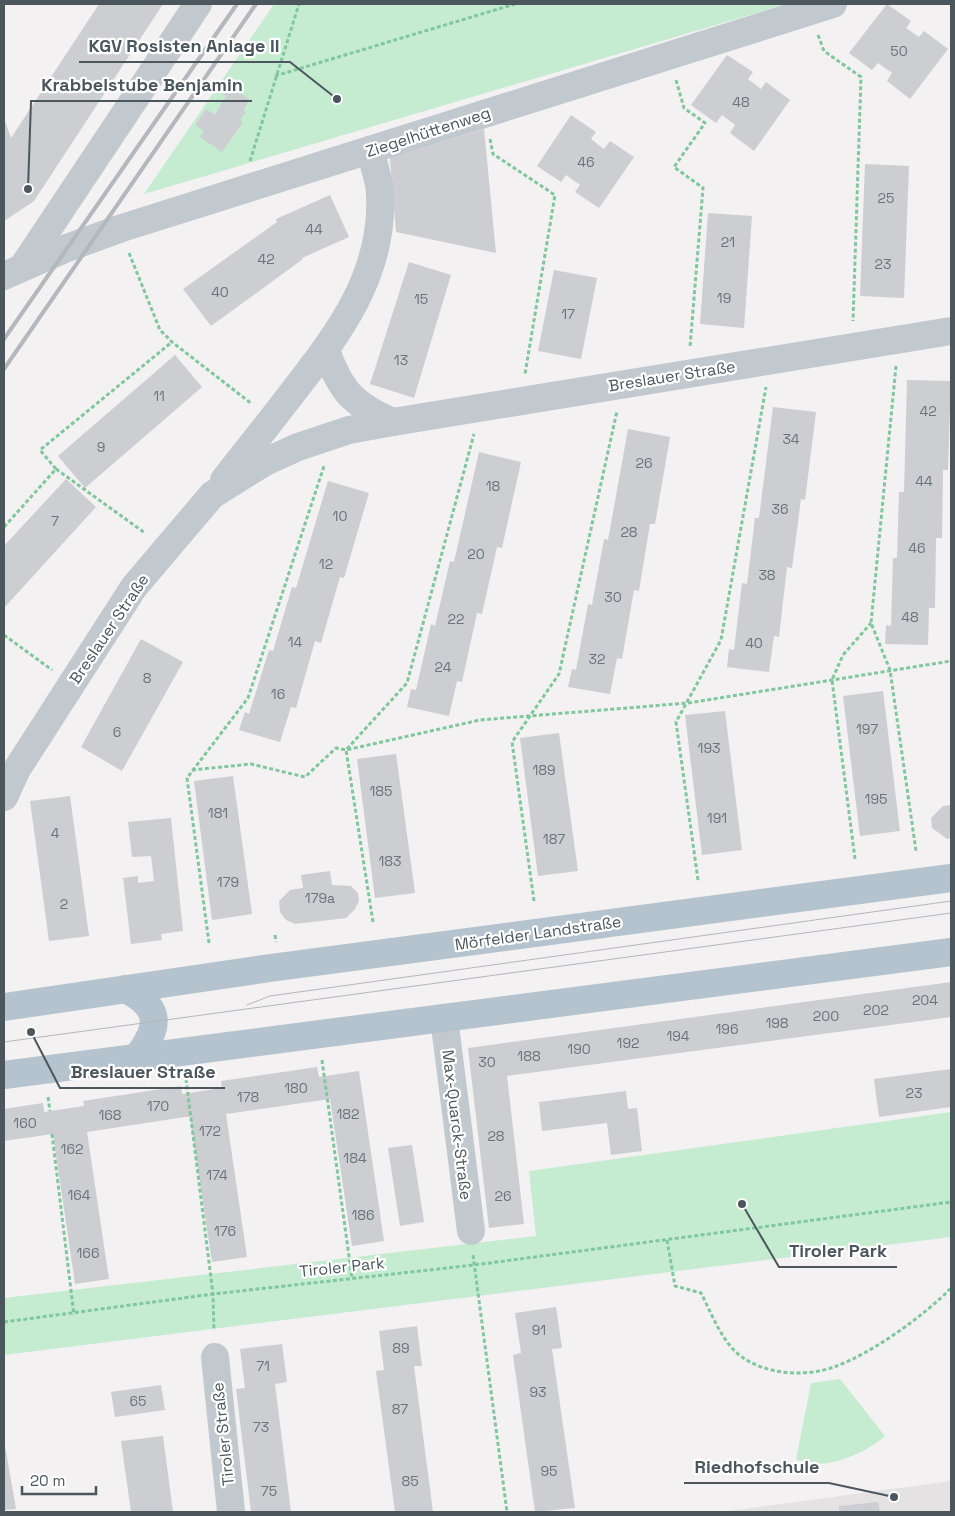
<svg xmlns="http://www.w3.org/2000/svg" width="955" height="1516" viewBox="0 0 955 1516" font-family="'Space Grotesk',sans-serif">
<rect width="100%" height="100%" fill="#f3f1f2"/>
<polygon fill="#e4e2e3" points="951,1481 951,1512 721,1512"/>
<g fill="#c5ecd0">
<polygon points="274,4 787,4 144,194"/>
<polygon points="951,1112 951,1237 4,1355 4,1298 536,1236 529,1171"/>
<path d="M840,1379L885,1436C870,1449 848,1460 828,1463C819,1465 806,1461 796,1460L811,1383Z"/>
</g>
<g fill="#ccced2">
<polygon points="99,4 163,4 34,201 4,221 4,118 11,138"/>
<polygon points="887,4 911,21 906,28 919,37 924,31 948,49 910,99 887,81 892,73 878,63 872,70 849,53"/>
<polygon points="727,55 753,72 748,79 761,89 766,82 790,100 754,151 730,133 735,125 722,115 716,123 691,105"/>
<polygon points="224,83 250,100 243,110 246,112 240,120 243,122 222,152 200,137 204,131 195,125 206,109 215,115 226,96 218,91"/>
<polygon points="571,115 596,132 591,139 604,149 610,141 634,157 599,208 575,192 580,185 566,175 561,182 537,166"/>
<polygon points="484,129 496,253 396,232 390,158"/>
<polygon points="865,164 909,166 904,298 860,296"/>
<polygon points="330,195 349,237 302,258 303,259 211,326 183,289 277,222 276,219"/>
<polygon points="708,213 752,216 744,328 700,324"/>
<polygon points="409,262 451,275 414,398 370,384"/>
<polygon points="554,270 597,278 581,359 538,351"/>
<polygon points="175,355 202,387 85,488 58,456"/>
<polygon points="907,380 951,381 948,470 943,470 942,538 936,538 935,608 929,608 928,645 885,644 886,625 891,626 893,558 897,558 899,492 904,492"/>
<polygon points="773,407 816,412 805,500 801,499 792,568 787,567 779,637 774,636 769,672 727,667 729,649 734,650 742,583 747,584 755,518 759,518"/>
<polygon points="628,429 670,437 655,524 650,524 639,591 634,590 622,659 617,658 610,694 568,687 572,669 576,670 588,604 592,605 604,539 608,540"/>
<polygon points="479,452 521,462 502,548 497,547 482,614 477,613 462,682 457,681 449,716 407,707 411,689 416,690 431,624 435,626 450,561 454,562"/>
<polygon points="66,479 96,507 4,608 4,546"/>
<polygon points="328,481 369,493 344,578 340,577 321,643 315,641 296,708 291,707 280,742 239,730 245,712 249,714 269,650 273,651 292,587 296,588"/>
<polygon points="141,639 183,662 122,771 81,747"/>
<polygon points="883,691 900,831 860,836 843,696"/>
<polygon points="725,711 742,850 702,855 685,715"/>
<polygon points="559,733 578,871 538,876 520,738"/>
<polygon points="396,754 415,893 375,898 357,759"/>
<polygon points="233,776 252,914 212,920 194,781"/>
<polygon points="70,796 89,936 49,941 30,801"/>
<polygon points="951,805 951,838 947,839 932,828 931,818 943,806"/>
<polygon points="171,818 183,931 161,934 162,940 131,944 123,878 138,876 138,883 154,881 151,856 132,857 128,822"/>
<polygon points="330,871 332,885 351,886 358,893 359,901 355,909 346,918 295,924 286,920 280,912 279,901 290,890 303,888 301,875"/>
<polygon points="951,982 951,1017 507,1076 524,1224 489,1228 468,1048"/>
<polygon points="317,1067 319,1077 359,1071 384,1241 352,1246 330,1099 226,1114 247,1257 212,1262 190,1117 185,1117 87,1132 109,1279 75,1284 53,1134 4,1141 4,1109 43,1103 44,1112 84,1106 83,1101 181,1086 182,1094 222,1088 221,1081"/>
<polygon points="951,1069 951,1107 879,1117 874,1079"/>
<polygon points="626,1091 628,1109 637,1108 642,1151 611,1155 607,1123 542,1131 539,1102"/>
<polygon points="412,1145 424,1222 400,1226 388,1148"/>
<polygon points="556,1307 562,1348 552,1349 575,1508 535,1512 513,1355 521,1353 515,1313"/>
<polygon points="417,1326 422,1366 414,1366 433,1512 395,1512 376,1371 384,1370 379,1331"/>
<polygon points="282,1344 287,1382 275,1384 291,1512 251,1512 236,1389 245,1388 240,1349"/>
<polygon points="161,1385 165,1410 115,1417 111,1392"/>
<polygon points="163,1436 173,1512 131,1512 121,1441"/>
<polygon points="4,1440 16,1509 4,1510"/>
<polygon points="878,1502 880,1512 839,1512 839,1506"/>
</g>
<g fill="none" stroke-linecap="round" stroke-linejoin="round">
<g stroke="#80c79d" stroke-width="3" stroke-dasharray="4 2.5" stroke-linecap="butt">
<polyline points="818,35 824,51 861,77 853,321"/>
<polyline points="275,76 515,4"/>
<polyline points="676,80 684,108 705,123 674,167 703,188 690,347"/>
<polyline points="490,139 493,154 555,195 525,374"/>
<polyline points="250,161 299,4"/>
<polyline points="129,253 160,330 172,342 252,404"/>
<polyline points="896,366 871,623 890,670 916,851"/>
<polyline points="56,469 145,533"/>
<polyline points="4,527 56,469 40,450 172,342"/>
<polyline points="4,635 52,670"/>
<polyline points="192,770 251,764 305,777 336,748 346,750 480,720 688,703 951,661"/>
<polyline points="855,859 832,680 843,655 871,623"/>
<polyline points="698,880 676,722 721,640 766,387"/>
<polyline points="534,901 512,742 559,674 617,411"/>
<polyline points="373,922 346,750 407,683 474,434"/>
<polyline points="275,935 276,942"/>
<polyline points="209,943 187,778 248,698 324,466"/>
<polyline points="322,1060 352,1278"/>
<polyline points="186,1079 213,1294 214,1331"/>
<polyline points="48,1097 50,1111"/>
<polyline points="52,1134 74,1315"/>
<path d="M667,1240L675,1286L701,1293C712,1314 722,1343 742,1357C767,1375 806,1377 834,1367C871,1354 924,1316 951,1288"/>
<polyline points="473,1255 507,1512"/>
<polyline points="4,1322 213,1294 474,1265 951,1202"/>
</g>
<g stroke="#c1c9ce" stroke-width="28">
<polyline points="24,265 198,4"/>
<polyline points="4,276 67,248 122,228 833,4"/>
<path d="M326,350C340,390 353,405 393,422"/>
<path d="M224,480C247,451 270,422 293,392C339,333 384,274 380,195C380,180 373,164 370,150"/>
<polyline points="4,797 17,769 134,587 212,495 265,462 298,447 349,430 393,422 951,331"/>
<polyline points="444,1018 471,1231"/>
<polyline points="215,1357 231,1512"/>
</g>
<g stroke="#b4c3cd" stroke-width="28">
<path d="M126,989C162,1008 160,1027 137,1057"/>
<polyline points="4,1007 270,968 951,878"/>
<polyline points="4,1075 951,952"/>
</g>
<g stroke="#b4b7bb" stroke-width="1">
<polyline points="247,1005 270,996 951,901"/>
<polyline points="4,1042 951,913"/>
</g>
<g stroke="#b4b7bb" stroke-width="4">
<polyline points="4,339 237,4"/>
<polyline points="4,369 256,4"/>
</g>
</g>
<g text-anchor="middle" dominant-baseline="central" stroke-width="4.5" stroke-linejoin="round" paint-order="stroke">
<g font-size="14" fill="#6b747a">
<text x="899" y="51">50</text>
<text x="741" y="102">48</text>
<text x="586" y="162">46</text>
<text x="886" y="198">25</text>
<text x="314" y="229">44</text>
<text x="728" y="242">21</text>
<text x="266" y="259">42</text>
<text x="883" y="264">23</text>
<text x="220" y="292">40</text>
<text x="724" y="298">19</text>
<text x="421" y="299">15</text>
<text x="568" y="314">17</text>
<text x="401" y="360">13</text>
<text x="159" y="396">11</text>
<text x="928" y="411">42</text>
<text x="791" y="439">34</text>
<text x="101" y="447">9</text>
<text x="644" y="463">26</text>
<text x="924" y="481">44</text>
<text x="493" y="486">18</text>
<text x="780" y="509">36</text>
<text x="340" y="516">10</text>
<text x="55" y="521">7</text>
<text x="629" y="532">28</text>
<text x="917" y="548">46</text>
<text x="476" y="554">20</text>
<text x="326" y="564">12</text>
<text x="767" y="575">38</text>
<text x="613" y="597">30</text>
<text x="910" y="617">48</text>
<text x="456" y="619">22</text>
<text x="295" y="642">14</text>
<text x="754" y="643">40</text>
<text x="597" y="659">32</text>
<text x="443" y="667">24</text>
<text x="147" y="678">8</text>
<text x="278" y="694">16</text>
<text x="867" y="729">197</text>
<text x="117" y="732">6</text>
<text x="709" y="748">193</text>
<text x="544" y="770">189</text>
<text x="381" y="791">185</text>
<text x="876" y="799">195</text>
<text x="218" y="813">181</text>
<text x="717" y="818">191</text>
<text x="55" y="833">4</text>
<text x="554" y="839">187</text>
<text x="390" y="861">183</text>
<text x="228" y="882">179</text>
<text x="320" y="898">179a</text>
<text x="64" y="904">2</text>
<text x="925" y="1000">204</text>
<text x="876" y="1010">202</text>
<text x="826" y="1016">200</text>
<text x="777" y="1023">198</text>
<text x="727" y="1029">196</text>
<text x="678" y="1036">194</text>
<text x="628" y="1043">192</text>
<text x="579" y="1049">190</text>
<text x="529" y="1056">188</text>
<text x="487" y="1062">30</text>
<text x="296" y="1088">180</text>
<text x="914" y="1093">23</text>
<text x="248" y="1097">178</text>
<text x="158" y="1106">170</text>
<text x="348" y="1114">182</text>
<text x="110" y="1115">168</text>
<text x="25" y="1123">160</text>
<text x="210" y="1131">172</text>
<text x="496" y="1136">28</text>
<text x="72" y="1149">162</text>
<text x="355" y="1158">184</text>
<text x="217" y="1175">174</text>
<text x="79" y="1195">164</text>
<text x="503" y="1196">26</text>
<text x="363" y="1215">186</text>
<text x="225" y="1231">176</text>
<text x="88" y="1253">166</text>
<text x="539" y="1330">91</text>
<text x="401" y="1348">89</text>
<text x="263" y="1366">71</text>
<text x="538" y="1392">93</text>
<text x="138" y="1401">65</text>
<text x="400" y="1409">87</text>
<text x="261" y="1427">73</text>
<text x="549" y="1471">95</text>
<text x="410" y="1481">85</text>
<text x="269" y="1491">75</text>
</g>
<g font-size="16" fill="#4b565d" stroke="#fff">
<text transform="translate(428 132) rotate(-18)">Ziegelhüttenweg</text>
<text transform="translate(672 376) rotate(-9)">Breslauer Straße</text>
<text transform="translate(109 629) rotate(-56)">Breslauer Straße</text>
<text transform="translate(538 933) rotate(-8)">Mörfelder Landstraße</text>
<text transform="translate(457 1125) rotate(83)">Max-Quarck-Straße</text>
<text transform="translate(342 1267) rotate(-6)">Tiroler Park</text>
<text transform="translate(223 1434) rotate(-96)">Tiroler Straße</text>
</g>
</g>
<path fill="none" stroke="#4b565d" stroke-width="2" d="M337 99L290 62H79M28 189L31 101H252M31 1032L60 1088H225M742 1204L779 1267H897M894 1497L829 1483H684"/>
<g fill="#4b565d" stroke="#fff" stroke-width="2">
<circle cx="337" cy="99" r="5"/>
<circle cx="28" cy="189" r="5"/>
<circle cx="31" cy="1032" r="5"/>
<circle cx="742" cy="1204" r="5"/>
<circle cx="894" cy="1497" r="5"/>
</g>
<g font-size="18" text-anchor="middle" font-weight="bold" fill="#4b565d" stroke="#fff" stroke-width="4.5" stroke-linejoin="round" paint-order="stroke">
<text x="184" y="52">KGV Rosisten Anlage II</text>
<text x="142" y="91">Krabbelstube Benjamin</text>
<text x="143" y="1078">Breslauer Straße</text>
<text x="838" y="1257">Tiroler Park</text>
<text x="757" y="1473">Riedhofschule</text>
</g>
<rect width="955" height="1516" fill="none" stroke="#4b565d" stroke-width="10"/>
<path d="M22 1486v8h74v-8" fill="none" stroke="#4b565d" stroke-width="2.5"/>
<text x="30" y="1486" font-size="15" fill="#4b565d" stroke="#ffffff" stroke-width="4" paint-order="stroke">20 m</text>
</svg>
